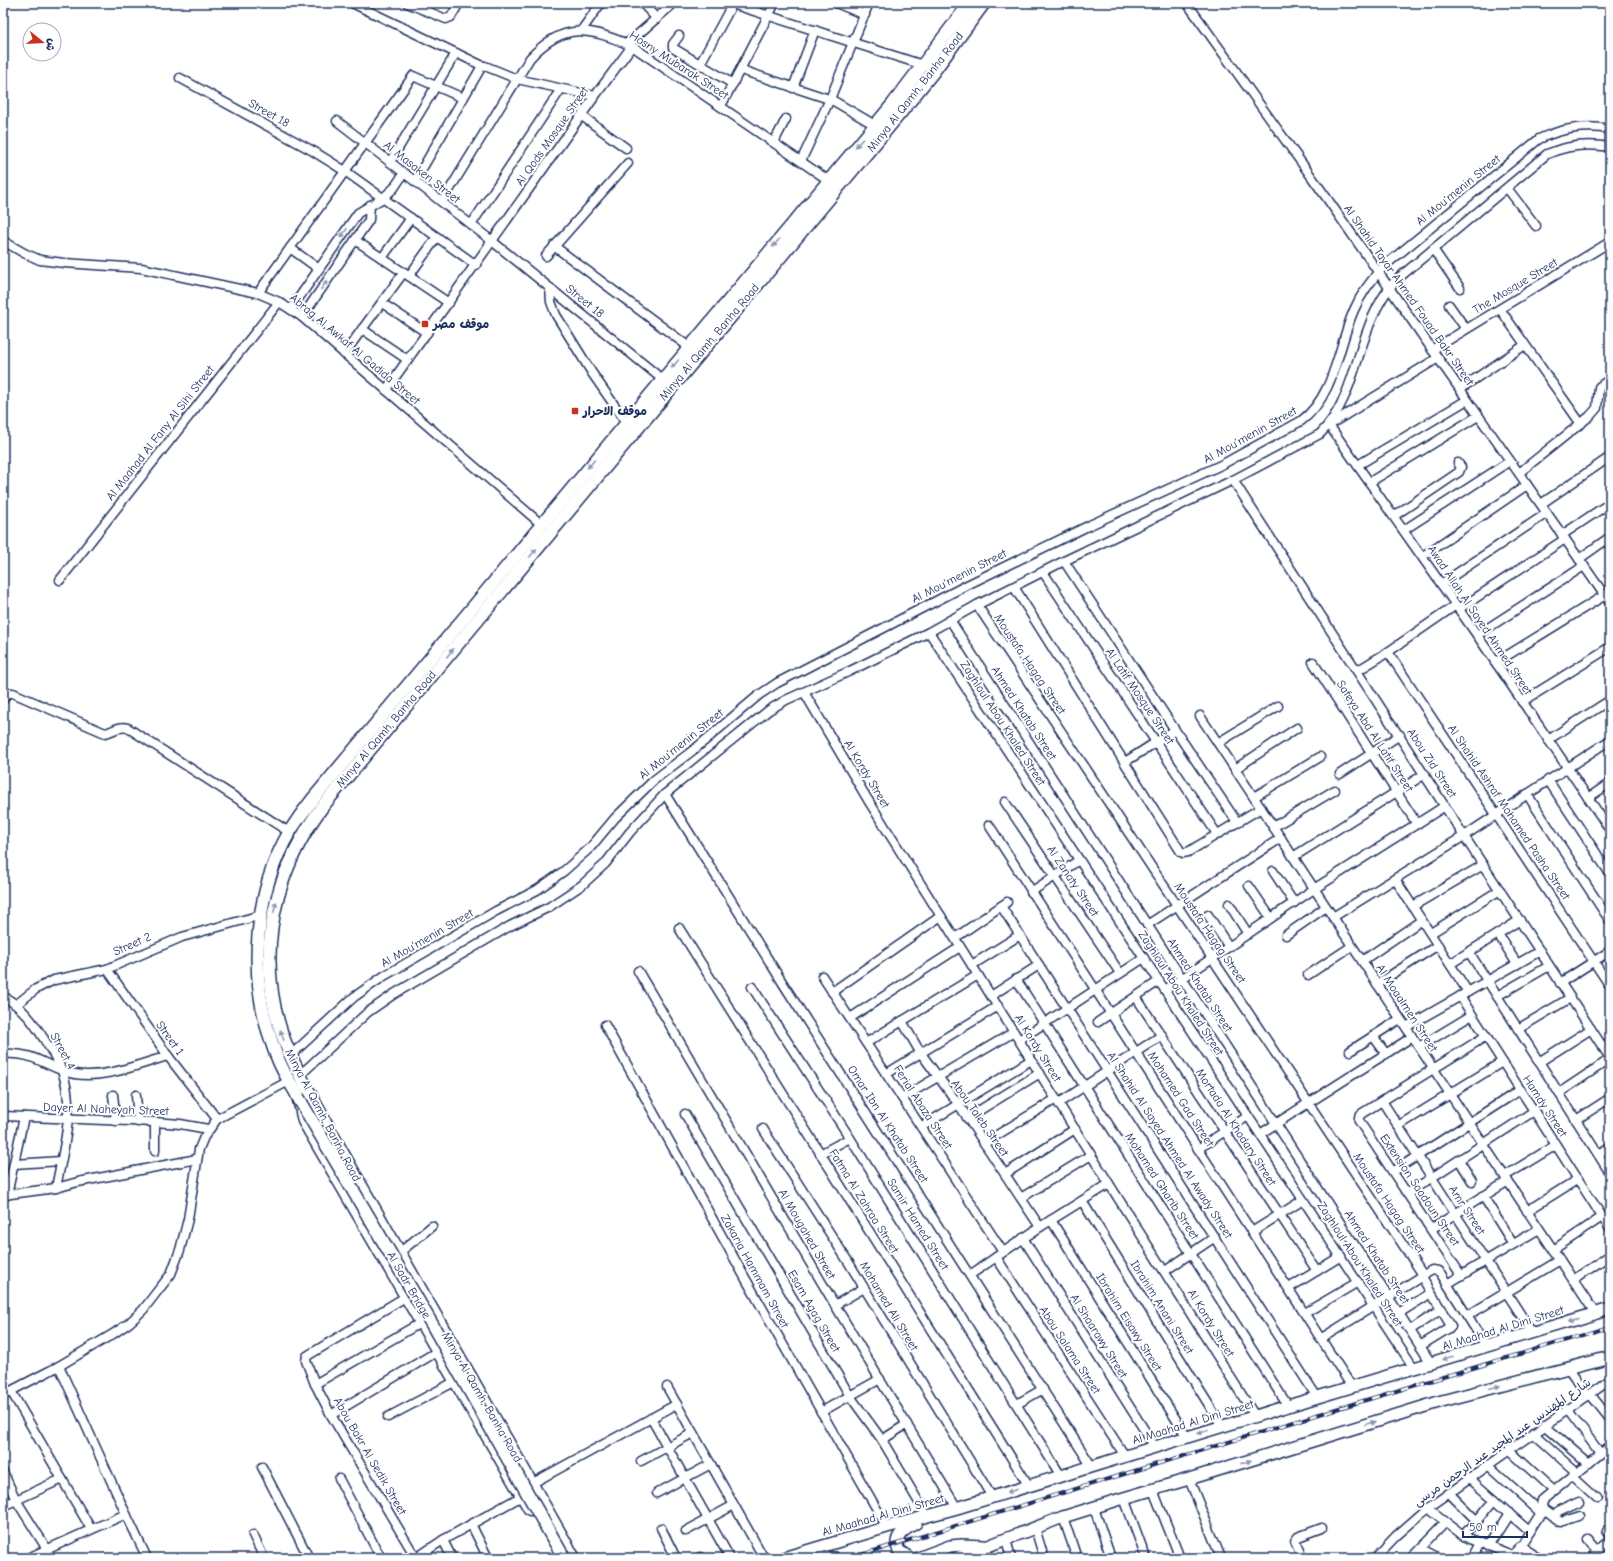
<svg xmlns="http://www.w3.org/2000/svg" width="1613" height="1561" viewBox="0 0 1613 1561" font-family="'Comic Neue','Playpen Sans Arabic',sans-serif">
<rect width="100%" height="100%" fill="#fff"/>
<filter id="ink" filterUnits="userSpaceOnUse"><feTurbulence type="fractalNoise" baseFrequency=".025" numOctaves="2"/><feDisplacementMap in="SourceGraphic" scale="8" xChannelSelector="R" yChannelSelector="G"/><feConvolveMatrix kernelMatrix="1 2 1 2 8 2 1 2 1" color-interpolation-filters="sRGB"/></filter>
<g filter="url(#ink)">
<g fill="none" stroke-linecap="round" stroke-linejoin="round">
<defs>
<g id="minor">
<polyline points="352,3 483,66"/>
<polyline points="407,3 446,19 451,17 459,3"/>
<polyline points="642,3 657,19"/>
<polyline points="729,3 923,65"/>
<polyline points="836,3 865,15"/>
<polyline points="1187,3 1326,197 1438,358 1610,603"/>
<polyline points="581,31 601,3"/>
<polyline points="679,36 673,44 673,48 733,84"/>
<polyline points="627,44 674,3"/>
<polyline points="700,64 733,3"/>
<polyline points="741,70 832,100 875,125"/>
<polyline points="180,78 313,151 345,171 476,265"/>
<polyline points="793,88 815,30"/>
<polyline points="721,106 775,3"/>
<polyline points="582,116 626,148"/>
<polyline points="337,121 492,241 662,379"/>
<polyline points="774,142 786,119"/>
<polyline points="801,161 830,99 869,3"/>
<polyline points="390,162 456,53"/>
<polyline points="415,181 482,66 485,66 517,79 595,96"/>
<polyline points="1507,188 1536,226"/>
<path d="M442,202L530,58C564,21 590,28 632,46L828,180"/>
<polyline points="471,225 561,89"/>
<polyline points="355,240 449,303"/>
<polyline points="3,241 24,253 40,260 64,263 141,268 258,293 279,302 302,317 541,524"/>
<polyline points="554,246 689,347"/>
<polyline points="290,248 319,269"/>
<polyline points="1433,249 1460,288"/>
<polyline points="546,256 628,163"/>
<polyline points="382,258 411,218"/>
<polyline points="409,276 437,237"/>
<polyline points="550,288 551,302 556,315 592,373 626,422"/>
<polyline points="258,293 413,76 463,98"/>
<polyline points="382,303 427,333"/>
<polyline points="1449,305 1466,329"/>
<polyline points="291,309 358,213 383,198 394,188 404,173"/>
<polyline points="1500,309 1581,424"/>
<polyline points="302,317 369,220 370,205"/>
<polyline points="362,329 408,360"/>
<polyline points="1432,350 1610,242"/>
<polyline points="344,354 404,272"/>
<polyline points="1438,358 1329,425 1477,635 1610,830"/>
<polyline points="1460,389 1525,345"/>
<polyline points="386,390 595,96 632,46"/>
<polyline points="1358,465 1467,400"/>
<polyline points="1519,473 1590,416 1597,408 1599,387 1610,379"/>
<polyline points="1233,480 1464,836 1610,1058"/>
<polyline points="1370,482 1478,416"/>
<polyline points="1541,504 1610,457"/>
<polyline points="1394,516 1459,472 1461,467 1458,463"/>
<polyline points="1404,530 1510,461"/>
<polyline points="1562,535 1610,503"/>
<polyline points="1423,556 1527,485"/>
<polyline points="1579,559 1610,537"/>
<polyline points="1064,561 1175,730 1237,822"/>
<polyline points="1043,572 1217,834"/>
<polyline points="60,580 279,302"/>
<polyline points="1441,584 1547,513"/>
<polyline points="1014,587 1181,852 1183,853 1188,852 1261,808"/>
<polyline points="977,605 1423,1275"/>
<polyline points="1459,609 1565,539"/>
<polyline points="950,620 1431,1363"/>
<polyline points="929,632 1414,1368"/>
<polyline points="1477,635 1584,566"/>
<polyline points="1388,652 1610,986"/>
<polyline points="1313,662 1417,824"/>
<polyline points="1495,663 1605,595"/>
<polyline points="1357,671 1388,652 1456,605"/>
<polyline points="804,692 868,800 1255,1416"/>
<path d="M3,700L7,693H13L105,733C113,732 118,725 128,728L289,832"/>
<polyline points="1522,702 1610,647"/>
<polyline points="1200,716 1595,1313"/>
<polyline points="1548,740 1610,700"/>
<polyline points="1218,743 1278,706"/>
<polyline points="1125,762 1175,730"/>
<polyline points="1235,769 1297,728"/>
<polyline points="1340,774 1400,735"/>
<polyline points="1548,780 1610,874"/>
<polyline points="665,794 784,985 1092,1467"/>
<polyline points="1527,794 1610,921"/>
<polyline points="1254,797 1320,757"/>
<polyline points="1588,798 1610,783"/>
<polyline points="1005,802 1120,973"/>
<polyline points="989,825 1352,1387"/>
<polyline points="1273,827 1335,790"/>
<polyline points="1293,857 1425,774"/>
<polyline points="1273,871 1294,903"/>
<polyline points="1395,879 1468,992"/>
<polyline points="1249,886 1271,918"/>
<polyline points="1031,892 1079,860"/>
<polyline points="1229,904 1248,934"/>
<polyline points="1001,906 1317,1397"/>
<polyline points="1413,906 1483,865"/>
<polyline points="1208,915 1229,947"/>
<polyline points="1333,917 1464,836 1610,740"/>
<polyline points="1147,925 1281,838"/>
<polyline points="679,928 1029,1486"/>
<polyline points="1431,933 1500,890"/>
<polyline points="1498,934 1517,964"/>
<polyline points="1286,935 1326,907"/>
<polyline points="955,938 1007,902"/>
<polyline points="1469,952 1610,1173"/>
<polyline points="1362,961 1422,920"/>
<polyline points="1450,964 1520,920"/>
<polyline points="972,965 1020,935"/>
<polyline points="107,969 168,1056 217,1119"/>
<polyline points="638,971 835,1305 957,1508"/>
<polyline points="1308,975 1352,946"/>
<polyline points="822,976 1003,1252"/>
<polyline points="1016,979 1288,1406"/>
<polyline points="1560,983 1610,951"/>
<polyline points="1377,984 1438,945"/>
<polyline points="752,987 850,1138 1061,1476"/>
<polyline points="1165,990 1314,889 1445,806"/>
<polyline points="832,992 941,916"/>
<path d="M3,996C23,1008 32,1020 44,1039C50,1049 58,1060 62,1071C76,1109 63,1150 56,1188"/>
<polyline points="991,996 1039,965"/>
<polyline points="1460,996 1610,1229"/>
<polyline points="1497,996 1549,966"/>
<polyline points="1136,997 1317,1271"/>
<polyline points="17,1004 36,989 54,980 107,969 182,937 261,915"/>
<polyline points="850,1018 960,947"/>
<polyline points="902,1021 920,1052 959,1105 1040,1227"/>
<polyline points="1098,1022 1159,981"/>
<polyline points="605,1025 744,1276 887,1527"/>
<polyline points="1406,1027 1540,951"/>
<polyline points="1518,1029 1570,998"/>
<polyline points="1373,1036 1386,1054"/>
<polyline points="1019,1040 1144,958"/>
<polyline points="866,1043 978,975"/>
<polyline points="1419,1047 1472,1015"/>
<polyline points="1350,1051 1400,1019"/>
<path d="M3,1054C36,1051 47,1069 75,1074C106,1079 139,1064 168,1056"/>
<path d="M290,1056L354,997L384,976L496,911L537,890L564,871L590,848L615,818L654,780L696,748L759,695L777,683L969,584L1090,525L1223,464L1301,421C1335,396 1338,346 1354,310C1361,294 1372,279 1383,267L1539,139C1563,128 1584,125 1610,129"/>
<polyline points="1539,1062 1591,1029"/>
<polyline points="886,1074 998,1006"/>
<path d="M299,1076L368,1012L394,994L510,926L549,907L582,885L605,864L630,832L665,794L769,710L786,700L850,671L929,632L977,605L1064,561L1233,480L1320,434C1361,393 1355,326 1395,281L1547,154C1568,145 1587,143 1610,147"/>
<polyline points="1559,1093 1610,1059"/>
<polyline points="113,1095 116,1121"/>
<polyline points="136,1095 138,1122"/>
<polyline points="902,1098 1014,1032"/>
<polyline points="1382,1101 1532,1332"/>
<polyline points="1059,1103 1162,1035"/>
<polyline points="685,1114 850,1396 882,1440 927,1516"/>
<polyline points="3,1116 155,1122 180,1124 208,1129"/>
<polyline points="967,1118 1040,1073"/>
<polyline points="1576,1120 1610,1098"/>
<polyline points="155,1122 155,1151"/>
<polyline points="1398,1126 1502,1062"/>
<polyline points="921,1127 1031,1060"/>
<polyline points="763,1129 849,1263 992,1497"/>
<polyline points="1260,1134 1412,1037"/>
<polyline points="984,1143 1056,1099"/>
<polyline points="1198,1149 1248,1116"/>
<polyline points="820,1154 850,1138"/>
<polyline points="1598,1154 1610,1147"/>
<polyline points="1459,1160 1472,1181"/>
<polyline points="14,1164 61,1161"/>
<polyline points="1394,1171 1520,1090"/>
<polyline points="1005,1174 1075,1129"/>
<polyline points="1505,1176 1556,1145"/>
<polyline points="1408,1193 1534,1111"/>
<polyline points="3,1195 56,1188 78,1182 197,1159"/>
<polyline points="7,1195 24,1117"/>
<polyline points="1483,1196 1513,1244"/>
<polyline points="1021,1198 1091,1155"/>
<polyline points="1082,1201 1222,1426"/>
<polyline points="1527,1211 1578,1179"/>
<polyline points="1051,1220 1187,1437"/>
<polyline points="1431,1229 1508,1181"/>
<polyline points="1252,1232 1303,1200"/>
<polyline points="1023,1238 1155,1447"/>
<polyline points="1553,1250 1602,1217"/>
<polyline points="399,1253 432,1226"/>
<polyline points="996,1257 1125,1456"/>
<polyline points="1165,1271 1215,1237"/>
<polyline points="970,1275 1040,1227 1109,1184"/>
<polyline points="1461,1275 1359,1121 1359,1117 1361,1114 1486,1036"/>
<polyline points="1573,1280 1610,1255"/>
<polyline points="1447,1284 1539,1229"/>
<polyline points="1289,1288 1341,1256"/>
<polyline points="407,1296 307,1356 306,1361 315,1384 331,1415 416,1558"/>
<polyline points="835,1305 864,1288"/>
<polyline points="1305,1313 1358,1282"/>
<polyline points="1399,1313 1431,1293"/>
<polyline points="1467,1316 1560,1260"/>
<polyline points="1410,1330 1442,1309"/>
<polyline points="1322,1338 1432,1270 1438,1271 1441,1274 1486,1346"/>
<polyline points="1420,1346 1449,1328 1451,1326 1421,1276"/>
<polyline points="59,1366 126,1514 147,1558"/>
<polyline points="1568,1368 1588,1396"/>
<polyline points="315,1384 422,1322"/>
<polyline points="667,1387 764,1558"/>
<polyline points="11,1391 91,1529"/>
<polyline points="1590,1394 1610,1419"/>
<polyline points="3,1395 59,1366 113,1334 129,1323 143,1310 156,1293 171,1274 180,1250 188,1219 199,1149 204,1137 217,1119 289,1081"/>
<polyline points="1017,1404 1043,1389"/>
<polyline points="1567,1409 1600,1453"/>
<polyline points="821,1412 880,1379"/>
<polyline points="331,1415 438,1351"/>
<polyline points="388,1417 456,1381"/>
<polyline points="651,1418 730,1558"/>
<polyline points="1544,1425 1588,1463"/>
<polyline points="1533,1433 1577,1472"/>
<polyline points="882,1440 907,1424"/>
<polyline points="1509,1450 1554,1491"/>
<polyline points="641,1461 693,1433"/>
<polyline points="1488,1465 1541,1513"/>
<polyline points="262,1467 309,1558"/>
<polyline points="3,1472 16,1500 47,1549"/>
<polyline points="1574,1475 1597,1496"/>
<polyline points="1469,1478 1529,1531"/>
<polyline points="339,1479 381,1558"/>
<polyline points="1189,1479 1221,1558"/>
<polyline points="531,1484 677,1404"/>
<polyline points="1153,1490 1180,1558"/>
<polyline points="657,1493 711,1464"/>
<polyline points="1449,1493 1477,1521"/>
<polyline points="1124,1498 1146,1558"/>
<polyline points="3,1506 62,1479"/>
<polyline points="1094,1508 1111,1558"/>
<polyline points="1428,1508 1464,1536 1513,1555"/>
<polyline points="1541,1508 1561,1522 1579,1516"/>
<polyline points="1551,1515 1579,1502"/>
<polyline points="1063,1517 1077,1558"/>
<polyline points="471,1524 488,1558"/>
<polyline points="661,1528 676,1558"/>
<polyline points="1035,1528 1044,1558"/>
<polyline points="686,1531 734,1505"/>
<polyline points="1607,1531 1610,1534"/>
<polyline points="253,1535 264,1558"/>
<polyline points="1464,1536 1494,1500"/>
<polyline points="1006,1539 1011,1558"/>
<polyline points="1589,1539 1598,1550"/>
<polyline points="443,1540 452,1558"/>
<polyline points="1519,1545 1540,1558"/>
<polyline points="1488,1546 1509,1513"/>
<polyline points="1421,1548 1440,1558"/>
<polyline points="3,1557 3,1558"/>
<polyline points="700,1557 701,1558"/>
<polyline points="28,1558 126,1514"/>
<polyline points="416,1558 443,1540 522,1496"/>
<polyline points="1302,1558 1295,1541 1298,1537 1322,1528"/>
<polyline points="1375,1558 1396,1536 1428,1508 1610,1380"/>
<polyline points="1411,1558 1446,1522"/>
<polyline points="1473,1558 1481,1543"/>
<polyline points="1512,1558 1539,1516 1542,1501 1610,1445"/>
<polyline points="1592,1558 1610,1541"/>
</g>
<g id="major">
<polyline points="783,1558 887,1527 957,1508 1288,1406 1610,1309"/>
<polyline points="822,1558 834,1558"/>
<path d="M910,1558L899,1551C892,1536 905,1529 916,1523"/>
<polyline points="918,1558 950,1546 962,1545 984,1546"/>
<polyline points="957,1558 1063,1517 1124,1498 1189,1479 1442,1401 1610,1357"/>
</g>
<g id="highway">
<path d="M530,1509L304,1121C302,1113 301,1105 298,1097C296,1092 292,1086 289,1081C282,1069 276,1056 272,1043C248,976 254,892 290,831C297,820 305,809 313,799L893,104L970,3"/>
<path d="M574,1558C509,1444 444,1331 379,1217C360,1184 341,1151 323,1118C301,1078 278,1039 272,993C262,926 282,861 322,807L901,112L933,72L984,3"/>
</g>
</defs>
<use href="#minor" stroke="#1b2f5e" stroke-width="11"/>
<use href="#major" stroke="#1b2f5e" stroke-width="14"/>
<use href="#highway" stroke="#1b2f5e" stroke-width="15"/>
<use href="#minor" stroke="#fff" stroke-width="8"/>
<use href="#major" stroke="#fff" stroke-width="11"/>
<use href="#highway" stroke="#fff" stroke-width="12"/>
<defs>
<polyline id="rail" points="851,1558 1336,1409 1610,1327"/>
</defs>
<use href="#rail" stroke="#1b2f5e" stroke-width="4"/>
<use href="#rail" stroke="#fff" stroke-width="2.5" stroke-dasharray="8" stroke-linecap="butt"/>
<defs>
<polyline id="highway-bridge" points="298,1097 433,1326 564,1558"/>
</defs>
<use href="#highway-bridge" stroke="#1b2f5e" stroke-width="15" stroke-linecap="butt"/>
<use href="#highway-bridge" stroke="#fff" stroke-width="12"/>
</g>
<defs><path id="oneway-solid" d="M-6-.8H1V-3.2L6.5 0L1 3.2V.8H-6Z"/></defs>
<g fill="#8d97ae">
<use href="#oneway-solid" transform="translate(859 143) rotate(131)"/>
<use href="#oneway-solid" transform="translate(344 233) rotate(125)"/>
<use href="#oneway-solid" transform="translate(776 243) rotate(130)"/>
<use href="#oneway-solid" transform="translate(324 285) rotate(-56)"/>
<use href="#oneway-solid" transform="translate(675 364) rotate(130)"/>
<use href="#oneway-solid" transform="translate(591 464) rotate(130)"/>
<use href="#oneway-solid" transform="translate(533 553) rotate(-50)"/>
<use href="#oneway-solid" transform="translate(450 653) rotate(-50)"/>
<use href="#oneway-solid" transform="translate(275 907) rotate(-78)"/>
<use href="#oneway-solid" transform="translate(282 1035) rotate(-109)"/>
<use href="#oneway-solid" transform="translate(1573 1320) rotate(163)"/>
<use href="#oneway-solid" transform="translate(1448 1358) rotate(163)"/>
<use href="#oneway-solid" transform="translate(1495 1387) rotate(-14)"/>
<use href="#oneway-solid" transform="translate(1370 1423) rotate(-17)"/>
<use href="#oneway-solid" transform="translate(1203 1432) rotate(163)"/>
<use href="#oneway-solid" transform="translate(1246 1462) rotate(-17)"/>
<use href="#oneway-solid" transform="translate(1012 1491) rotate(163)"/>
</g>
</g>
<g fill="#c8321e" stroke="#fff" stroke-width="1.5">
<rect x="421" y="320" width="8" height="8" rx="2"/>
<rect x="571" y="407" width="8" height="8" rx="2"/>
</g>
<g text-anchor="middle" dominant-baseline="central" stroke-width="4" stroke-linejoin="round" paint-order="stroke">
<g font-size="12" fill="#1b2f5e" stroke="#fff">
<text transform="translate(679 65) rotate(33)">Hosny Mubarak Street</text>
<text transform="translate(915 92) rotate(-52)">Minya Al Qamh, Banha Road</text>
<text transform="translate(269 113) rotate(29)">Street 18</text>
<text transform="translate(552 136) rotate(-55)">Al Qods Mosque Street</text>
<text transform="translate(422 172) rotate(38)">Al Masaken Street</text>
<text transform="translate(1458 190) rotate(-39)">Al Mou'menin Street</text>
<text transform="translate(1515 286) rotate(-31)">The Mosque Street</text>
<text transform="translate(1409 295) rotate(55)">Al Shahid Tayar Ahmed Fouad Bakr Street</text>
<text transform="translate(585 301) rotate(39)">Street 18</text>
<text transform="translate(709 342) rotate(-50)">Minya Al Qamh, Banha Road</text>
<text transform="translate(355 349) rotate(40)">Abrag Al Awkaf Al Gadida Street</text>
<text transform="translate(160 433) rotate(-52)">Al Maahad Al Fany Al Sihi Street</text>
<text transform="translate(1250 435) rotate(-29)">Al Mou'menin Street</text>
<text transform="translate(959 576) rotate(-27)">Al Mou'menin Street</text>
<text transform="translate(1480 620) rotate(56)">Awad Allah Al Sayed Ahmed Street</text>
<text transform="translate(1030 664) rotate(56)">Moustafa Hagag Street</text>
<text transform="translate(1140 696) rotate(56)">Al Latif Mosque Street</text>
<text transform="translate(1024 713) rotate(57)">Ahmed Khatab Street</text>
<text transform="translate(1003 723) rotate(57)">Zaghloul Abou Khaled Street</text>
<text transform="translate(386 729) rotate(-50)">Minya Al Qamh, Banha Road</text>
<text transform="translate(1375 736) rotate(57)">Safeya Abd Al Latif Street</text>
<text transform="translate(681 744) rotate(-39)">Al Mou'menin Street</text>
<text transform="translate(1432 763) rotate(57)">Abou Zid Street</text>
<text transform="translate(867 774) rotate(59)">Al Kordy Street</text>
<text transform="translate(1509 812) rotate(56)">Al Shahid Ashraf Mohamed Pasha Street</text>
<text transform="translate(1073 881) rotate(56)">Al Zanaty Street</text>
<text transform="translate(1210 933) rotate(56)">Moustafa Hagag Street</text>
<text transform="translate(427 938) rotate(-30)">Al Mou'menin Street</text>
<text transform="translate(132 944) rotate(-24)">Street 2</text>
<text transform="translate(1200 985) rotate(57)">Ahmed Khatab Street</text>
<text transform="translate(1181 993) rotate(57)">Zaghloul Abou Khaled Street</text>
<text transform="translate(1407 1008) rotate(57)">Al Moaalmen Street</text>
<text transform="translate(170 1038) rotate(55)">Street 1</text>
<text transform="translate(1038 1048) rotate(58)">Al Kordy Street</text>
<text transform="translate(63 1051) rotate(62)">Street 4</text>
<text transform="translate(1181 1099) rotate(57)">Mohamed Gad Street</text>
<text transform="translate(1545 1106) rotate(57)">Hamdy Street</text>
<text transform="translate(923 1107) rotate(57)">Ferial Abaza Street</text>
<text transform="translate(106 1109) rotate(2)">Dayer Al Naheyah Street</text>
<text transform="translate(323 1115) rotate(62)">Minya Al Qamh, Banha Road</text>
<text transform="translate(980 1118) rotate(55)">Abou Taleb Street</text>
<text transform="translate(888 1124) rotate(57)">Omar Ibn Al Khatab Street</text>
<text transform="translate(1236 1127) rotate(57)">Mortada Al Khodary Street</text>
<text transform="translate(1170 1145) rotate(57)">Al Shahid Al Sayed Ahmed Al Awady Street</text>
<text transform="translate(1162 1186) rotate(57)">Mohamed Gharib Street</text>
<text transform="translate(1420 1190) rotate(56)">Extension Saadoun Street</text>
<text transform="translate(864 1201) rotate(58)">Fatma Al Zahraa Street</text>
<text transform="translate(1389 1203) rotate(56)">Moustafa Hagag Street</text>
<text transform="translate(1467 1210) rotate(57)">Amr Street</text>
<text transform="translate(918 1224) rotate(58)">Samir Hamed Street</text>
<text transform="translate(807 1234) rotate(60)">Al Mougahed Street</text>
<text transform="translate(1377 1257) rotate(57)">Ahmed Khatab Street</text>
<text transform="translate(1360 1264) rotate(57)">Zaghloul Abou Khaled Street</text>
<text transform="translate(755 1271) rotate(61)">Zakaria Hammam Street</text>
<text transform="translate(409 1285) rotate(60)">Al Sadr Bridge</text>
<text transform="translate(889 1306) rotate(59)">Mohamed Ali Street</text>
<text transform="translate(1162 1307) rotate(58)">Ibrahim Anani Street</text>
<text transform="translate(814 1311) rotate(60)">Esam Agag Street</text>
<text transform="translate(1129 1322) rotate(58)">Ibrahim Eisawy Street</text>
<text transform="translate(1211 1323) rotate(58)">Al Kordy Street</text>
<text transform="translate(1503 1328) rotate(-17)">Al Maahad Al Dini Street</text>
<text transform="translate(1099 1336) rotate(58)">Al Shaarawy Street</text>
<text transform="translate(1070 1350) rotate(57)">Abou Salama Street</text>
<text transform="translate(482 1397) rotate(60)">Minya Al Qamh, Banha Road</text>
<text transform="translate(1193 1422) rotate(-17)">Al Maahad Al Dini Street</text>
<text transform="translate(1502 1442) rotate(-35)">شارع المهندس عبد المجيد عبد الرحمن مرسى</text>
<text transform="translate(370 1456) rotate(60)">Abou Bakr Al Sedik Street</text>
<text transform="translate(883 1515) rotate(-16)">Al Maahad Al Dini Street</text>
</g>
<g font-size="12" font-weight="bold" fill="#1b2f5e" stroke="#fff" text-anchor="start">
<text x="433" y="324">موقف مصر</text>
<text x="583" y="411">موقف الاحرار</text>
</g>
</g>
<rect width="1613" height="1561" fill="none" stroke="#fff" stroke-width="16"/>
<rect x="8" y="8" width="1597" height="1545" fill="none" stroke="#1b2f5e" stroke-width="1.5" filter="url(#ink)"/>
<g transform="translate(42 42) rotate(108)"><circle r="19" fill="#ffffff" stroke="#a4acbf"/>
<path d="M0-3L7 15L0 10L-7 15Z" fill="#c8321e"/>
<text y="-6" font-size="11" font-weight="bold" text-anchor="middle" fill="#1b2f5e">ش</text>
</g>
<path d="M1463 1531v6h64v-6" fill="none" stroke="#1b2f5e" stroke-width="2"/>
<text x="1469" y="1531" font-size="12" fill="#1b2f5e" stroke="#ffffff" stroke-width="3" paint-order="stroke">50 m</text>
</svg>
